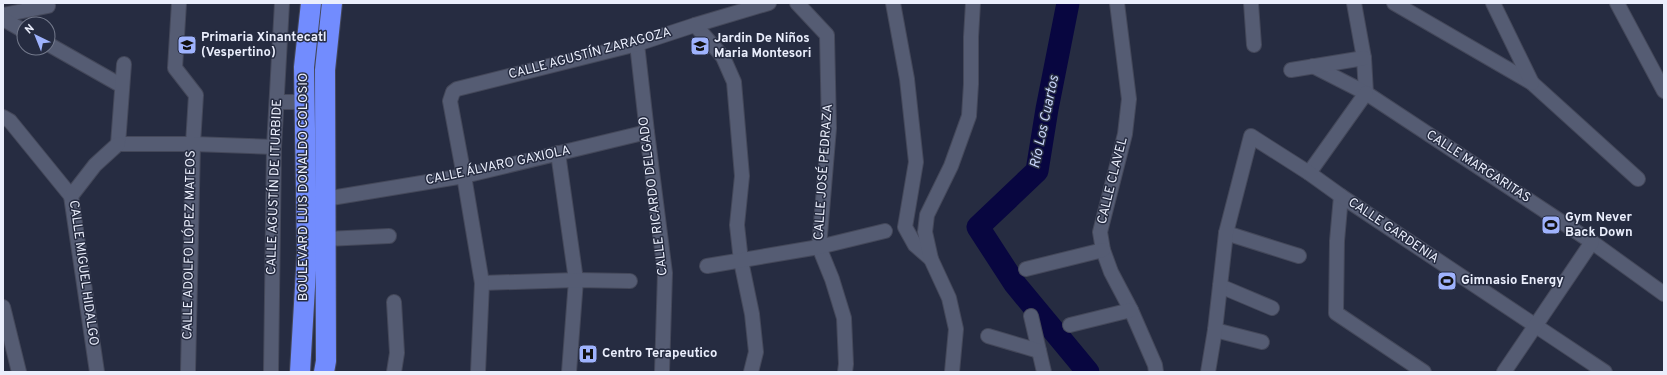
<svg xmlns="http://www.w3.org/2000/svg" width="1667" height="375" viewBox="0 0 1667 375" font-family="Overpass,sans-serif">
<rect width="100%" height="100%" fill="#262c41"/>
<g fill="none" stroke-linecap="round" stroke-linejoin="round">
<polyline stroke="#080640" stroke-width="23" points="1068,3 1047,109 1037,171 978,227 1015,284 1088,372"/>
<defs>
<g id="minor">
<polyline points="179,3 175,68 196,95 193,144 188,372"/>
<polyline points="797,3 827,35 829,128 819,247 832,279 844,318 846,364 845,372"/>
<polyline points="893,3 907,79 916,162 905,227 915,245 931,259"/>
<polyline points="1117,3 1129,99 1125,134 1100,232 1103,250 1111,272 1131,310 1155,365 1156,372"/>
<polyline points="1251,3 1254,45"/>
<polyline points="1354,3 1364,58 1366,93"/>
<polyline points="1394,3 1532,83 1638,179"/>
<polyline points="1493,3 1532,83"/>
<polyline points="1617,3 1664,91"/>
<polyline points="3,15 48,6"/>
<polyline points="3,19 24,31"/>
<polyline points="695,25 723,57 734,82 742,176 737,225 741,261 752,314 756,352 751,372"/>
<polyline points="48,44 122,86"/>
<polyline points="637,44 647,132 665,273 662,372"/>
<polyline points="1313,66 1366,93 1592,242 1664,294"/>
<polyline points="1291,70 1364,58"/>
<polyline points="277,102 304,102"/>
<polyline points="3,117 10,121 71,196"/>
<polyline points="118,144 193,144 274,147"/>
<polyline points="118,144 124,64"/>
<polyline points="558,153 576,280 569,372"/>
<polyline points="1309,173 1366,93"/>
<polyline points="1341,196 1337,241 1336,313 1424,372"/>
<polyline points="325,199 464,176 647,132"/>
<polyline points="1226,233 1299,256"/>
<polyline points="326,239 389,236"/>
<polyline points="707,266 819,247 885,231"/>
<polyline points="1026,269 1103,250"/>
<polyline points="482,283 576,280 630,281"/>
<polyline points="1220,286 1272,308"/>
<polyline points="3,307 19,372"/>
<polyline points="1031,316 1044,372"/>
<polyline points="1070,325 1131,310"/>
<polyline points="1215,330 1262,342"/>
<polyline points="988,336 1039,351"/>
<polyline points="97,372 71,196 95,165 118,144"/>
<polyline points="271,372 274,147 282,3"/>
<polyline points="394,372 397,353 394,302"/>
<polyline points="478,372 482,283 464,176 450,101 453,92 457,89 637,44 695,25 769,3"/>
<polyline points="952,372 956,329 949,298 931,259 925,232 927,215 951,166 969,116 971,84 971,37 973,3"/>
<polyline points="1208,372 1215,330 1226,233 1251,136 1309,173 1341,196 1605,372"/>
<polyline points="1504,372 1592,242"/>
</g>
<g id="highway">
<polyline points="300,372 307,253 304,67 311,3"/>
<polyline points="324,372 326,361 325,70 332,3"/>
</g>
</defs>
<use href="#minor" stroke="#44485a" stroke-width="16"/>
<use href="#highway" stroke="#44485a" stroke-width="22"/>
<use href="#minor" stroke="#555c73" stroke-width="14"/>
<use href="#highway" stroke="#728cfe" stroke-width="20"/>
</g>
<defs>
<symbol id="school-square" viewBox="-11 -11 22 22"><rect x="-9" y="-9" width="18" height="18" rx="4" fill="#9fb3fd" stroke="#262c41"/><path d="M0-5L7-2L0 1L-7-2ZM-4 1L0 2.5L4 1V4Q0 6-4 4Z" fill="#111"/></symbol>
<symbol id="stadium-square" viewBox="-11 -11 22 22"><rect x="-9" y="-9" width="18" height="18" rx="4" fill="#9fb3fd" stroke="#262c41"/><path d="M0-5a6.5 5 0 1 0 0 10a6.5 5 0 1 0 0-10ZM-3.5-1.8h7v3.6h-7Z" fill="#111"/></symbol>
<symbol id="hospital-square" viewBox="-11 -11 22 22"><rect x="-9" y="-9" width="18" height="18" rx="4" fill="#9fb3fd" stroke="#262c41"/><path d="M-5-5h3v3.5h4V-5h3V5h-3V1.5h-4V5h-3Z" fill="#111"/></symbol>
</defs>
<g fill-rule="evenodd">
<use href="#school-square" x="176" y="34" width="22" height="22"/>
<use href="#school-square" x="689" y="35" width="22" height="22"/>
<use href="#stadium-square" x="1540" y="214" width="22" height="22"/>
<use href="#stadium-square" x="1436" y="270" width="22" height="22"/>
<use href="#hospital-square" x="577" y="343" width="22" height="22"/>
</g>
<g text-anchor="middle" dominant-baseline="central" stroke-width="3" stroke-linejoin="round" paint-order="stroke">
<g font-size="13" font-weight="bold" fill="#eaeefc" stroke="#262c41" text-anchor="start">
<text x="201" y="38">Primaria Xinantecatl<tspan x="201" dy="15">(Vespertino)</tspan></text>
<text x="714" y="39">Jardin De Niños<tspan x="714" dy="15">Maria Montesori</tspan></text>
<text x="1565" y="218">Gym Never<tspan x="1565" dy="15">Back Down</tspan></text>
<text x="1461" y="281">Gimnasio Energy</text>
<text x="602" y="354">Centro Terapeutico</text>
</g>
<g font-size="13" fill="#eaeefc" stroke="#262c41">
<text transform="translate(590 54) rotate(-15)">CALLE AGUSTÍN ZARAGOZA</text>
<text transform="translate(498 166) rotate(-12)">CALLE ÁLVARO GAXIOLA</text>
<text transform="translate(1478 167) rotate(33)">CALLE MARGARITAS</text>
<text transform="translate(824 172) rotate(-86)">CALLE JOSÉ PEDRAZA</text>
<text transform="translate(1113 181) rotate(-76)">CALLE CLAVEL</text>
<text transform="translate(275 187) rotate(-88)">CALLE AGUSTÍN DE ITURBIDE</text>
<text transform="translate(304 187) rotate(-90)">BOULEVARD LUIS DONALDO COLOSIO</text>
<text transform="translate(654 196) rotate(-97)">CALLE RICARDO DELGADO</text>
<text transform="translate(1393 231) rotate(34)">CALLE GARDENIA</text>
<text transform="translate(190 245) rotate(-89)">CALLE ADOLFO LÓPEZ MATEOS</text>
<text transform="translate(83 273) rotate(82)">CALLE MIGUEL HIDALGO</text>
</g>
<g font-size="14" font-style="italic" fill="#c9d5fa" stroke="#262c41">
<text transform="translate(1045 122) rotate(-78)">Río Los Cuartos</text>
</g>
</g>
<rect width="1667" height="375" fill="none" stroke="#eaeefc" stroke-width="8"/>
<g transform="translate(36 36) rotate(317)"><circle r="19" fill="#262c41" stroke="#747a8c"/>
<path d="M0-3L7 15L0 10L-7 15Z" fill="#9fb3fd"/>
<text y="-6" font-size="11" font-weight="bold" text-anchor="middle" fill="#eaeefc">N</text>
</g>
</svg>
